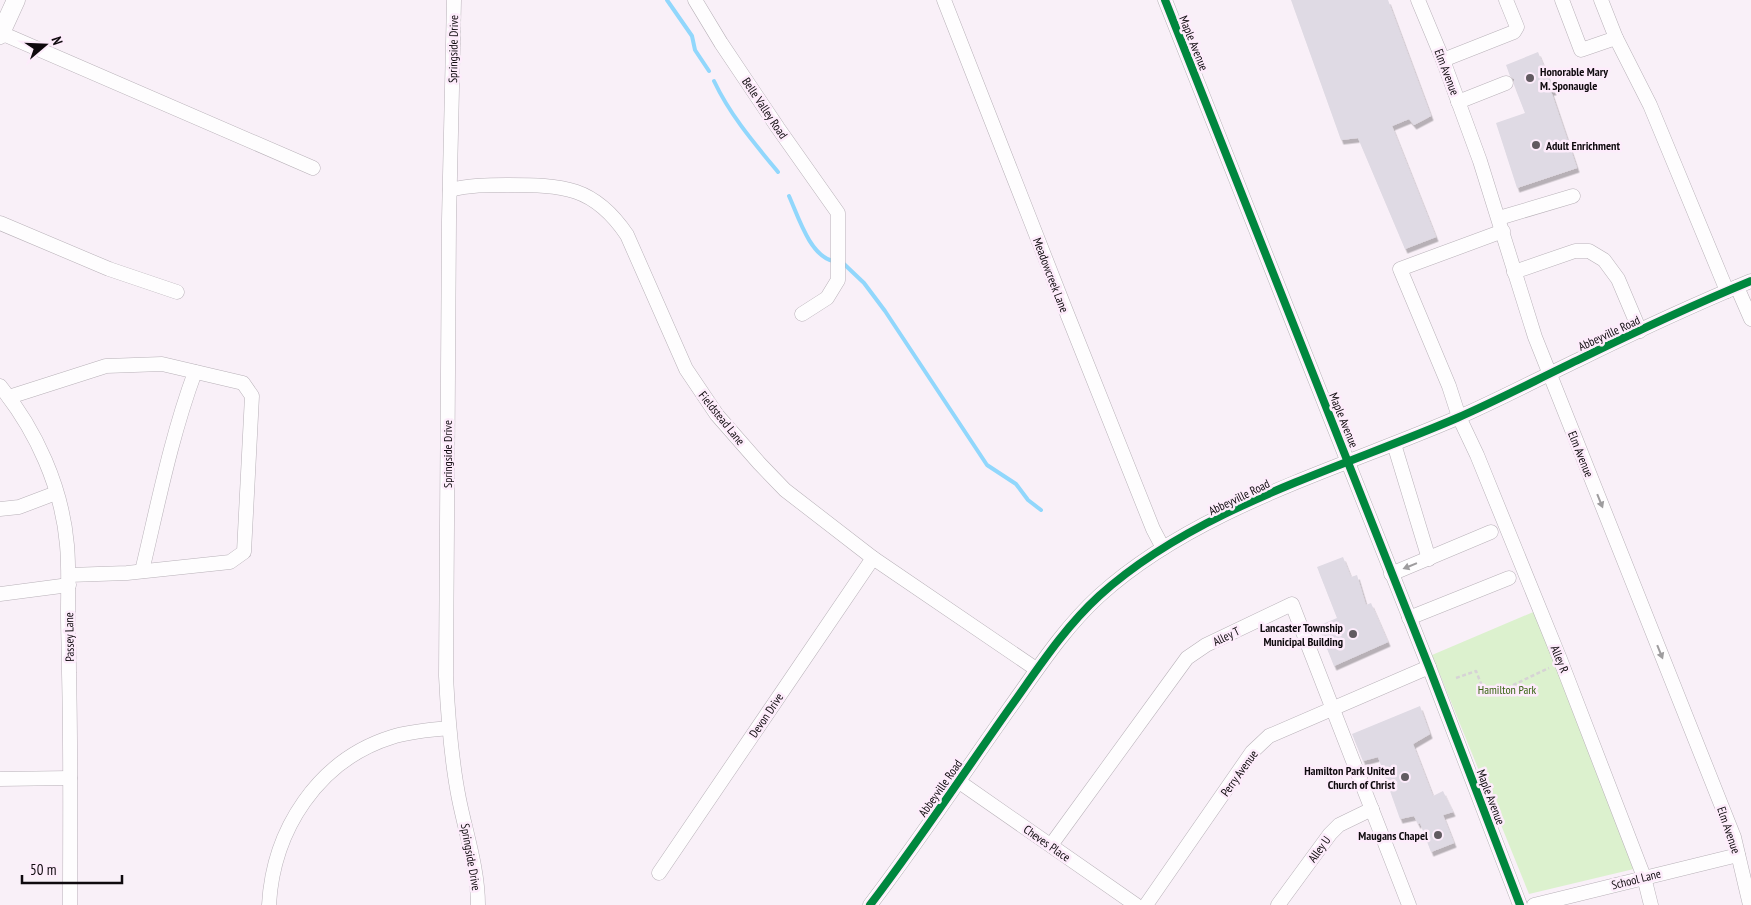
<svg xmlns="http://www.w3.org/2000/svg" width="1751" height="905" viewBox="0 0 1751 905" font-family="'PT Sans Narrow',sans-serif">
<defs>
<filter id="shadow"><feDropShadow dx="2.5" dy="4.5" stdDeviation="0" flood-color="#0004"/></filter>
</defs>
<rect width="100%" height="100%" fill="#f9f0f8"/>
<polygon fill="#dcf1ce" points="1538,610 1638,868 1529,894 1432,655"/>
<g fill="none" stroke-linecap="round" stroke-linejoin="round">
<g stroke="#91d7fc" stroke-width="4">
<polyline points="667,0 692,36 695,50 709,71"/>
<path d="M714,81C730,115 754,143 778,172"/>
<path d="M789,196C798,216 810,256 833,261"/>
<polyline points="844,264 864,283 885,311 987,465 1016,484 1028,500 1041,510"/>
</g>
</g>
<g fill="#dfdae4" filter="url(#shadow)">
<polygon points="1291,0 1388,0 1431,116 1414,125 1409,119 1392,126 1436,237 1405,249 1358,138 1341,140"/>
<polygon points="1538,52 1554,91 1551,91 1577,168 1517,188 1496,123 1525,113 1514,85 1514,79 1510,76 1506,65"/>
<polygon points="1343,557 1351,577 1357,575 1366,605 1371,603 1388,642 1334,666 1318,626 1337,618 1317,567"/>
<polygon points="1420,706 1430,734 1413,744 1433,796 1443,791 1453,812 1443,815 1454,843 1431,852 1420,823 1418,824 1414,816 1400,819 1378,757 1363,761 1352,734"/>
</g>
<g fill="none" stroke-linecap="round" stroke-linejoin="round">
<defs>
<g id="minor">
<path d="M454,0L449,220L446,676C448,717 451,759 459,799C466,834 478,869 478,905"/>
<polyline points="695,0 721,43 778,128 838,213 838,280 827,298 802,314"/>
<polyline points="944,0 1066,311 1153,529 1163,548"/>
<polyline points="1165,0 1429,667 1520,905"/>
<polyline points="1418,0 1443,60 1480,161 1535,337 1734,837 1750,905"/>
<polyline points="1562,0 1581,50 1616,38 1601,0"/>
<polyline points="1,33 313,168"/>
<polyline points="1616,38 1650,105 1727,291"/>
<polyline points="1443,60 1514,32 1517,27 1506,0"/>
<polyline points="1458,102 1506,83"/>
<path d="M450,190C469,185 488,185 507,185C563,185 594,186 627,235L686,369L717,415L759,463L785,490L873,558L1036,669"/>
<polyline points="1499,218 1573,196"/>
<polyline points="0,223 109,269 177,292"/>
<polyline points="1503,231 1400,269 1449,386 1459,417 1477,455 1560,659 1644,877 1651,905"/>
<polyline points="1514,272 1575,251 1589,251 1604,260 1618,279 1640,331"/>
<polyline points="1737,287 1751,319"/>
<path d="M0,386C36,430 62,487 67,545C69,567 68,590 68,613C68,633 69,653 69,673C71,751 70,828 70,905"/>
<polyline points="9,397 106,366 162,364 243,383 252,396 244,552 230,562 127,573 69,575"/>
<polyline points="1394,444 1429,559"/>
<polyline points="0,509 19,507 56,493"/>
<path d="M142,571C158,504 171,437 195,372"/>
<polyline points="1391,574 1491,532"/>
<polyline points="0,594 69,585"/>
<polyline points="1409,618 1509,578"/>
<polyline points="0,779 70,778"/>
<polyline points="958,781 1136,905"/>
<polyline points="1051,845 1187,658 1206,645 1292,604 1409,905"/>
<polyline points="659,873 873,558"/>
<path d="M269,905C273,830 318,760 392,737C410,731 430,730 449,728"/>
<path d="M870,905C919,841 963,774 1009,709C1037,670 1063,629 1099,596C1196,508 1339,469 1457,418C1498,400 1538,379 1578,360C1635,332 1693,305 1751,281"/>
<polyline points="1146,905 1252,752 1269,736 1429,667"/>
<polyline points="1278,905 1330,834 1339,825 1372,809"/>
<polyline points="1534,905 1738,855"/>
</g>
<polyline id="major" points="0,35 16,0"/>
</defs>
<use href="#minor" stroke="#b8b1b8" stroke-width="15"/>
<use href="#major" stroke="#b8b1b8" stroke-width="19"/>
<polyline stroke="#d6d3d5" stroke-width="2.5" stroke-dasharray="4 2.5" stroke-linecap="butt" points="1456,678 1476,671 1484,691 1491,688 1494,694 1549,668"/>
<use href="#minor" stroke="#fefdfe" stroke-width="14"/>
<use href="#major" stroke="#fefdfe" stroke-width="18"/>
<defs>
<g id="cycleway">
<polyline points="1165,0 1429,667 1520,905"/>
<path d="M870,905C919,841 963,774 1009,709C1037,670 1063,629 1099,596C1196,508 1339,469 1457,418C1498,400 1538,379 1578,360C1635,332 1693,305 1751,281"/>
</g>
</defs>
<use href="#cycleway" stroke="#fdecfb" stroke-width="11"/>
<use href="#cycleway" stroke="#00873e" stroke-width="8"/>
</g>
<defs><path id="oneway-solid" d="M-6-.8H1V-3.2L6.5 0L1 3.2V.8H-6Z" transform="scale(1.25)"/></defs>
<g fill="#9e9c9e">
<use href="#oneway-solid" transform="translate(1600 501) rotate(68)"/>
<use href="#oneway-solid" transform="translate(1410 566) rotate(158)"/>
<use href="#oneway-solid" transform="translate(1660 652) rotate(68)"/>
</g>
<g fill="#615a60" stroke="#fdecfb" stroke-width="2">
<circle cx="1530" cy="78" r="5"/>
<circle cx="1536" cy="145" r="5"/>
<circle cx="1353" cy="634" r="5"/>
<circle cx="1405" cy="777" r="5"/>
<circle cx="1438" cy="835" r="5"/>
</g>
<g text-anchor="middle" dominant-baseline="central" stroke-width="5" stroke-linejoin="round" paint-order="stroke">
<g font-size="12" fill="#0f0a0e" stroke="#fdecfb">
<text transform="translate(1194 43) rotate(68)">Maple Avenue</text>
<text transform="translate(453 49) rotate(-89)">Springside Drive</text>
<text transform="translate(1447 72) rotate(69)">Elm Avenue</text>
<text transform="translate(765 108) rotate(56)">Belle Valley Road</text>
<text transform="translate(1051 275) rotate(69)">Meadowcreek Lane</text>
<text transform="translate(1609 333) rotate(-25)">Abbeyville Road</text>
<text transform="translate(722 418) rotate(51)">Fieldstead Lane</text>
<text transform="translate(1344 420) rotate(68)">Maple Avenue</text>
<text transform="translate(447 454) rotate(-90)">Springside Drive</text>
<text transform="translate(1581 454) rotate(68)">Elm Avenue</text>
<text transform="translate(1239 497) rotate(-26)">Abbeyville Road</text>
<text transform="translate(1226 636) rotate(-26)">Alley T</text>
<text transform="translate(69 637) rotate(-91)">Passey Lane</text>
<text transform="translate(1560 659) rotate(68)">Alley R</text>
<text transform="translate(766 715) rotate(-56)">Devon Drive</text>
<text transform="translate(1239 773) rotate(-54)">Perry Avenue</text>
<text transform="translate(940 788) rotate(-55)">Abbeyville Road</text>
<text transform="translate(1491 797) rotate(69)">Maple Avenue</text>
<text transform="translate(1729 830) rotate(71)">Elm Avenue</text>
<text transform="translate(1047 843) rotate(35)">Cheves Place</text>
<text transform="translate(1319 849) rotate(-54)">Alley U</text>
<text transform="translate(471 857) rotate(80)">Springside Drive</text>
<text transform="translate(1636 879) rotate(-14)">School Lane</text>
</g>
<g font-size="12" font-weight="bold" fill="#0f0a0e" stroke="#fdecfb" text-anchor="end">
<text x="1540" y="71" text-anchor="start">Honorable Mary<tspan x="1540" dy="14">M. Sponaugle</tspan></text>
<text x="1546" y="145" text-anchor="start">Adult Enrichment</text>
<text x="1343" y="627">Lancaster Township<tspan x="1343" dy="14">Municipal Building</tspan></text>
<text x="1395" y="770">Hamilton Park United<tspan x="1395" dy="14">Church of Christ</tspan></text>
<text x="1428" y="835">Maugans Chapel</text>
</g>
<g font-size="12" fill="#386312" stroke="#fdecfb">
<text x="1507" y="689">Hamilton Park</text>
</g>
</g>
<g transform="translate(45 45) rotate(71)" stroke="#fdecfb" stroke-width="4" paint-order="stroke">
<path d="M0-4L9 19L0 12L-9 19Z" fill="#0f0a0e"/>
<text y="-8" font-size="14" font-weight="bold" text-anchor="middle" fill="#0f0a0e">N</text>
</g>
<path d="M22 875v8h100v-8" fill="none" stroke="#0f0a0e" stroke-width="2.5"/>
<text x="30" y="875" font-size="15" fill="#0f0a0e" stroke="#fdecfb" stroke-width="4" paint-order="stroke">50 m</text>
</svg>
